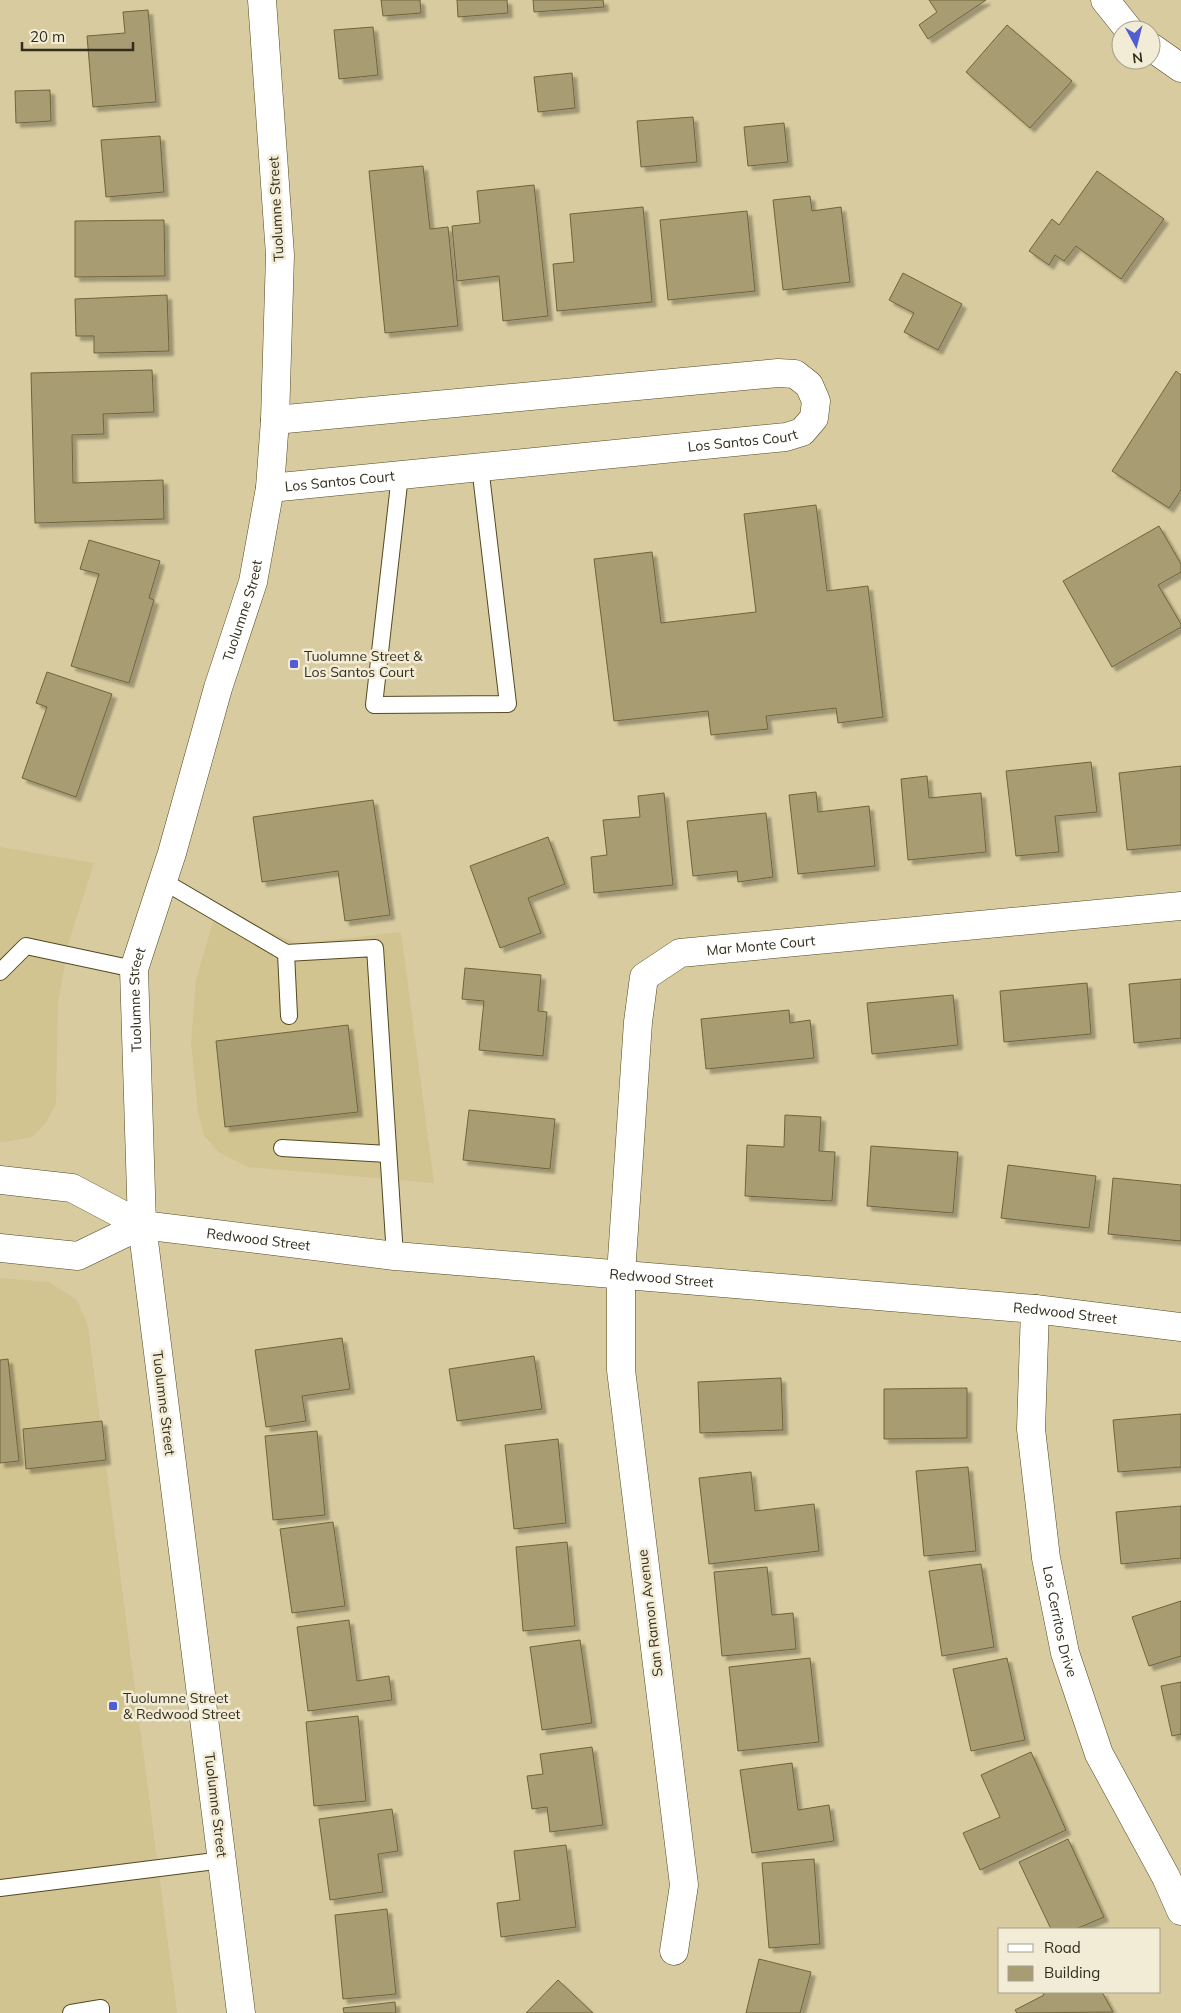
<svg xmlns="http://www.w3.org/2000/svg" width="1181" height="2013" viewBox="0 0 1181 2013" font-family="Mulish,sans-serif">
<defs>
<filter id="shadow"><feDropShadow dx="4.5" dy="4.5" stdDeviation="1" flood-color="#0004"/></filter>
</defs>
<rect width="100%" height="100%" fill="#d7cb9f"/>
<g fill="#d2c490">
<polygon points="0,847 94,863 69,941 58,1003 56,1104 45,1124 32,1137 5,1142 0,1141"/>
<polygon points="217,908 298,944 401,932 434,1183 248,1167 218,1152 204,1135 198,1112 191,1042 196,980"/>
<polygon points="0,1278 49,1282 77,1300 88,1326 177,2013 0,2013"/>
</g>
<g fill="#a89c72" stroke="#6f643c" filter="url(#shadow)">
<polygon points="381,0 420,0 421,13 383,16"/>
<polygon points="457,0 507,0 508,13 458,17"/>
<polygon points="533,0 603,0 604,7 534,12"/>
<polygon points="929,0 986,0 928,39 919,25 937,12"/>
<polygon points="148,10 156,102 93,107 87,36 125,33 123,12"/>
<polygon points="1007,25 1072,81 1030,128 966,72"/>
<polygon points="373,27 378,75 339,79 334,30"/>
<polygon points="572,73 575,108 538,112 534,77"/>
<polygon points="50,90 51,121 16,123 15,91"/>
<polygon points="693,117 697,162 641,167 637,121"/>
<polygon points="784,123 788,162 748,166 744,127"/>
<polygon points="160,136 164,192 106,197 101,140"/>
<polygon points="423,166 430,229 448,227 458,326 385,333 369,171"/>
<polygon points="1097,171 1164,219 1121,279 1076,246 1064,261 1055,255 1049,265 1029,251 1052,219 1059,225"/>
<polygon points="534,185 548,316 503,321 499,276 457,281 452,226 480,223 477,191"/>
<polygon points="810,196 812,211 841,207 850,282 783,290 773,200"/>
<polygon points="643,207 652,302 557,311 553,264 574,262 570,214"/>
<polygon points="747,211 755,291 668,300 660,220"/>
<polygon points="164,220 165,276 75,277 75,221"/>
<polygon points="903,273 962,304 938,350 904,332 914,313 889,300"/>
<polygon points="167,295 169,351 94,353 94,336 76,336 75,299"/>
<polygon points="152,370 154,412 103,414 104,434 72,435 73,483 163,480 164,519 35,523 31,373"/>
<polygon points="1176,371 1181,375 1181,490 1169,508 1112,471"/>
<polygon points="816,505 827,591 868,586 883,717 838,723 836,708 766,716 768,729 711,735 708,711 614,721 594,559 652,552 661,623 756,612 744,514"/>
<polygon points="1159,526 1181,564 1181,572 1158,585 1181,624 1181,627 1112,667 1063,581"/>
<polygon points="89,540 160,561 149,598 154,600 129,683 71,666 99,574 80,569"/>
<polygon points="47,672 112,694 76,797 22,778 47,707 36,703"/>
<polygon points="1091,762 1097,812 1055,816 1059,852 1016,856 1006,771"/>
<polygon points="1181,766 1181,845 1127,850 1119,773"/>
<polygon points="927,776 929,798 981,793 986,852 908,860 901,779"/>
<polygon points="816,792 818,812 869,806 875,866 798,874 789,795"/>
<polygon points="664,793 673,885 594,893 591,857 607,855 603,820 640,817 638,796"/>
<polygon points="373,800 390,915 345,921 338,871 262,882 253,817"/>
<polygon points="766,813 773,877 738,882 737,871 693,876 687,821"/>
<polygon points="548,837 565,884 528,898 541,933 500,948 470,866"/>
<polygon points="465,968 541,975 538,1011 547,1012 543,1056 479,1050 484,1001 462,999"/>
<polygon points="1181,979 1181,1038 1134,1043 1129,984"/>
<polygon points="1087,983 1091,1034 1004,1042 1000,991"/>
<polygon points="953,995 958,1045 872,1054 867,1003"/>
<polygon points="789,1010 790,1023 810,1020 814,1058 706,1069 701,1019"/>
<polygon points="348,1025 358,1112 225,1127 216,1041"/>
<polygon points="469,1110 555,1119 550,1169 463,1160"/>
<polygon points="785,1115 821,1117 819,1151 835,1152 832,1201 745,1196 747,1145 784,1147"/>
<polygon points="871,1146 958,1152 953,1213 867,1206"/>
<polygon points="1008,1165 1096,1176 1089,1228 1001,1218"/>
<polygon points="1113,1178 1181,1185 1181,1241 1108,1234"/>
<polygon points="342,1338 350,1389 302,1396 306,1421 266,1427 255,1350"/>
<polygon points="534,1356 542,1409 457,1421 449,1369"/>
<polygon points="8,1359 19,1461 0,1463 0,1360"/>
<polygon points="781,1378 783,1430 700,1433 698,1382"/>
<polygon points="967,1388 967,1438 884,1439 884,1389"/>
<polygon points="1181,1414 1181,1467 1118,1472 1113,1420"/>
<polygon points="102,1421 106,1460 26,1469 23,1429"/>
<polygon points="317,1431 325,1515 273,1520 265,1436"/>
<polygon points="558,1439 566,1523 514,1529 505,1445"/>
<polygon points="968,1467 976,1551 924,1556 916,1471"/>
<polygon points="751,1472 755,1511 814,1504 819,1551 709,1564 699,1478"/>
<polygon points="1181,1506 1181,1558 1121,1564 1116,1512"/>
<polygon points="333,1522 345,1606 292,1613 280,1529"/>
<polygon points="567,1542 575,1626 523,1631 516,1547"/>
<polygon points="981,1564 994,1647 942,1656 929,1571"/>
<polygon points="767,1567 772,1615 793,1613 796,1649 722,1656 714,1572"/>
<polygon points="1181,1601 1181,1656 1149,1666 1132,1617"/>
<polygon points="349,1620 357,1681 389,1676 392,1700 308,1711 297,1627"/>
<polygon points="580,1640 592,1723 542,1730 530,1647"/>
<polygon points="810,1658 819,1742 738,1751 729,1667"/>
<polygon points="1007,1658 1025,1740 971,1751 953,1669"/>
<polygon points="1181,1682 1181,1734 1172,1736 1161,1686"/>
<polygon points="358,1716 366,1801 314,1806 306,1722"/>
<polygon points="592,1747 603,1825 550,1832 547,1807 532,1809 527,1776 543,1774 540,1754"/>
<polygon points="1031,1752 1066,1830 980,1870 963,1833 1000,1817 981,1775"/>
<polygon points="792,1763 798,1810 829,1805 834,1841 752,1853 740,1770"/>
<polygon points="392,1809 398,1851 378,1854 383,1892 330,1900 319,1819"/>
<polygon points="1068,1839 1104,1917 1076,1929 1051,1929 1019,1862"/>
<polygon points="566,1845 576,1927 501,1937 497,1903 520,1900 514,1851"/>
<polygon points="814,1859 820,1944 769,1948 762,1863"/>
<polygon points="387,1909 396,1994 343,1999 335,1915"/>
<polygon points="759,1959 811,1972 800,2013 746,2013"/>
<polygon points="558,1980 593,2013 526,2013"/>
<polygon points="1042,1992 1102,1992 1113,2012 1017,2013 1015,2010 1044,1995"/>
<polygon points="395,2002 396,2013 344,2013 343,2008"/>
</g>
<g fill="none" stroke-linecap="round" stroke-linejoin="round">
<defs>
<g id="lane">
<polyline points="400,475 374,705 508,704 480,466"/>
<polyline points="163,881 286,953 375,948 395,1256"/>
<polyline points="286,953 289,1016"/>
<polyline points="0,972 26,946 134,969"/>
<polyline points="282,1148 388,1154"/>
<polyline points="0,1888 223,1860"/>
<polyline points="71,2013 101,2008 101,2013"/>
</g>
<g id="street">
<polyline points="1105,0 1129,30"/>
<polyline points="1151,47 1181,68"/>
<path id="s1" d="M270,488L786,437L802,432L814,418L816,401L809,385L795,374L778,373L275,420"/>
<path id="s2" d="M1035,1309L1031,1429L1046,1558L1065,1653L1099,1754L1166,1877L1181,1911"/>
<path id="s3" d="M674,1951L684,1885L621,1370V1274L638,1022L644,977L680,953L1181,906"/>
</g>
<g id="secondary">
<path id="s4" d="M0,1180L72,1188L142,1225L395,1256L1035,1309L1181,1327"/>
<polyline points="0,1248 78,1256 142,1225"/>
<path id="s5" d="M241,2013L142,1225L134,969L172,853L218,688L253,582L270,488L275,420L280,255L262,0"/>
</g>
</defs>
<use href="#lane" stroke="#544921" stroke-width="18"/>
<use href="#street" stroke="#544921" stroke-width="29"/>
<use href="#secondary" stroke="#544921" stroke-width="29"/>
<use href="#lane" stroke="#fff" stroke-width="16"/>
<use href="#street" stroke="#fff" stroke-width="28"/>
<use href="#secondary" stroke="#fff" stroke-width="28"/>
</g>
<g fill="#515dd3" stroke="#f2ecd6" stroke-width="2">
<rect x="289" y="659" width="10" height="10" rx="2.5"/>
<rect x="108" y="1701" width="10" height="10" rx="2.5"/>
</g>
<g text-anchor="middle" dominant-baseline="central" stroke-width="5" stroke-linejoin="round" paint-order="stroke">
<g font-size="14" fill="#322e1c" stroke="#f2ecd6">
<text transform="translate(276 209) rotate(-93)">Tuolumne Street</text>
<text stroke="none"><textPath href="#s1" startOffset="475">Los Santos Court</textPath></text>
<text stroke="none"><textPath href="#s1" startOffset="70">Los Santos Court</textPath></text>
<text stroke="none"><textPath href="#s5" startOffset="1425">Tuolumne Street</textPath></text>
<text stroke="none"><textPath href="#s3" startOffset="1104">Mar Monte Court</textPath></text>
<text stroke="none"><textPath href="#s5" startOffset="1020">Tuolumne Street</textPath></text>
<text stroke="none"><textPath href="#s4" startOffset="269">Redwood Street</textPath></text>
<text stroke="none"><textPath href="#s4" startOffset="674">Redwood Street</textPath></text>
<text stroke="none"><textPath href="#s4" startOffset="1079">Redwood Street</textPath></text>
<text transform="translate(164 1403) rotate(83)">Tuolumne Street</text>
<text transform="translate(650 1613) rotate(-97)">San Ramon Avenue</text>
<text stroke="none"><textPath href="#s2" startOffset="315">Los Cerritos Drive</textPath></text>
<text transform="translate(216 1805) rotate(83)">Tuolumne Street</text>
</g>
<g font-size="14" fill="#322e1c" stroke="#f2ecd6" text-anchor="start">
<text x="304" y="656">Tuolumne Street &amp;<tspan x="304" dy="16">Los Santos Court</tspan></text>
<text x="123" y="1698">Tuolumne Street<tspan x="123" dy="16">&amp; Redwood Street</tspan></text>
</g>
</g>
<rect x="998" y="1928" width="162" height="65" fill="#f2ecd6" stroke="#a5a08c"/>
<rect x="1008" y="1944" width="25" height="8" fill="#ffffff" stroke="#a5a08c"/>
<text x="1044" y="1953" font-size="15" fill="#322e1c">Road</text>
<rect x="1008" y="1966" width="25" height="15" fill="#a89c72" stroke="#a5a08c"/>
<text x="1044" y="1978" font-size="15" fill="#322e1c">Building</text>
<g transform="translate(1136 45) rotate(173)"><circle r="24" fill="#f2ecd6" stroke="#a5a08c"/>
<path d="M0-4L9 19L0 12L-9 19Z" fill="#515dd3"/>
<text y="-8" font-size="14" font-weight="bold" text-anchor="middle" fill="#322e1c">N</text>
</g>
<path d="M22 42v8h111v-8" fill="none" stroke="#322e1c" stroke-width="2.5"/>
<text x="30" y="42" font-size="15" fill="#322e1c" stroke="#f2ecd6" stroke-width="4" paint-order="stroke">20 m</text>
</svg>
